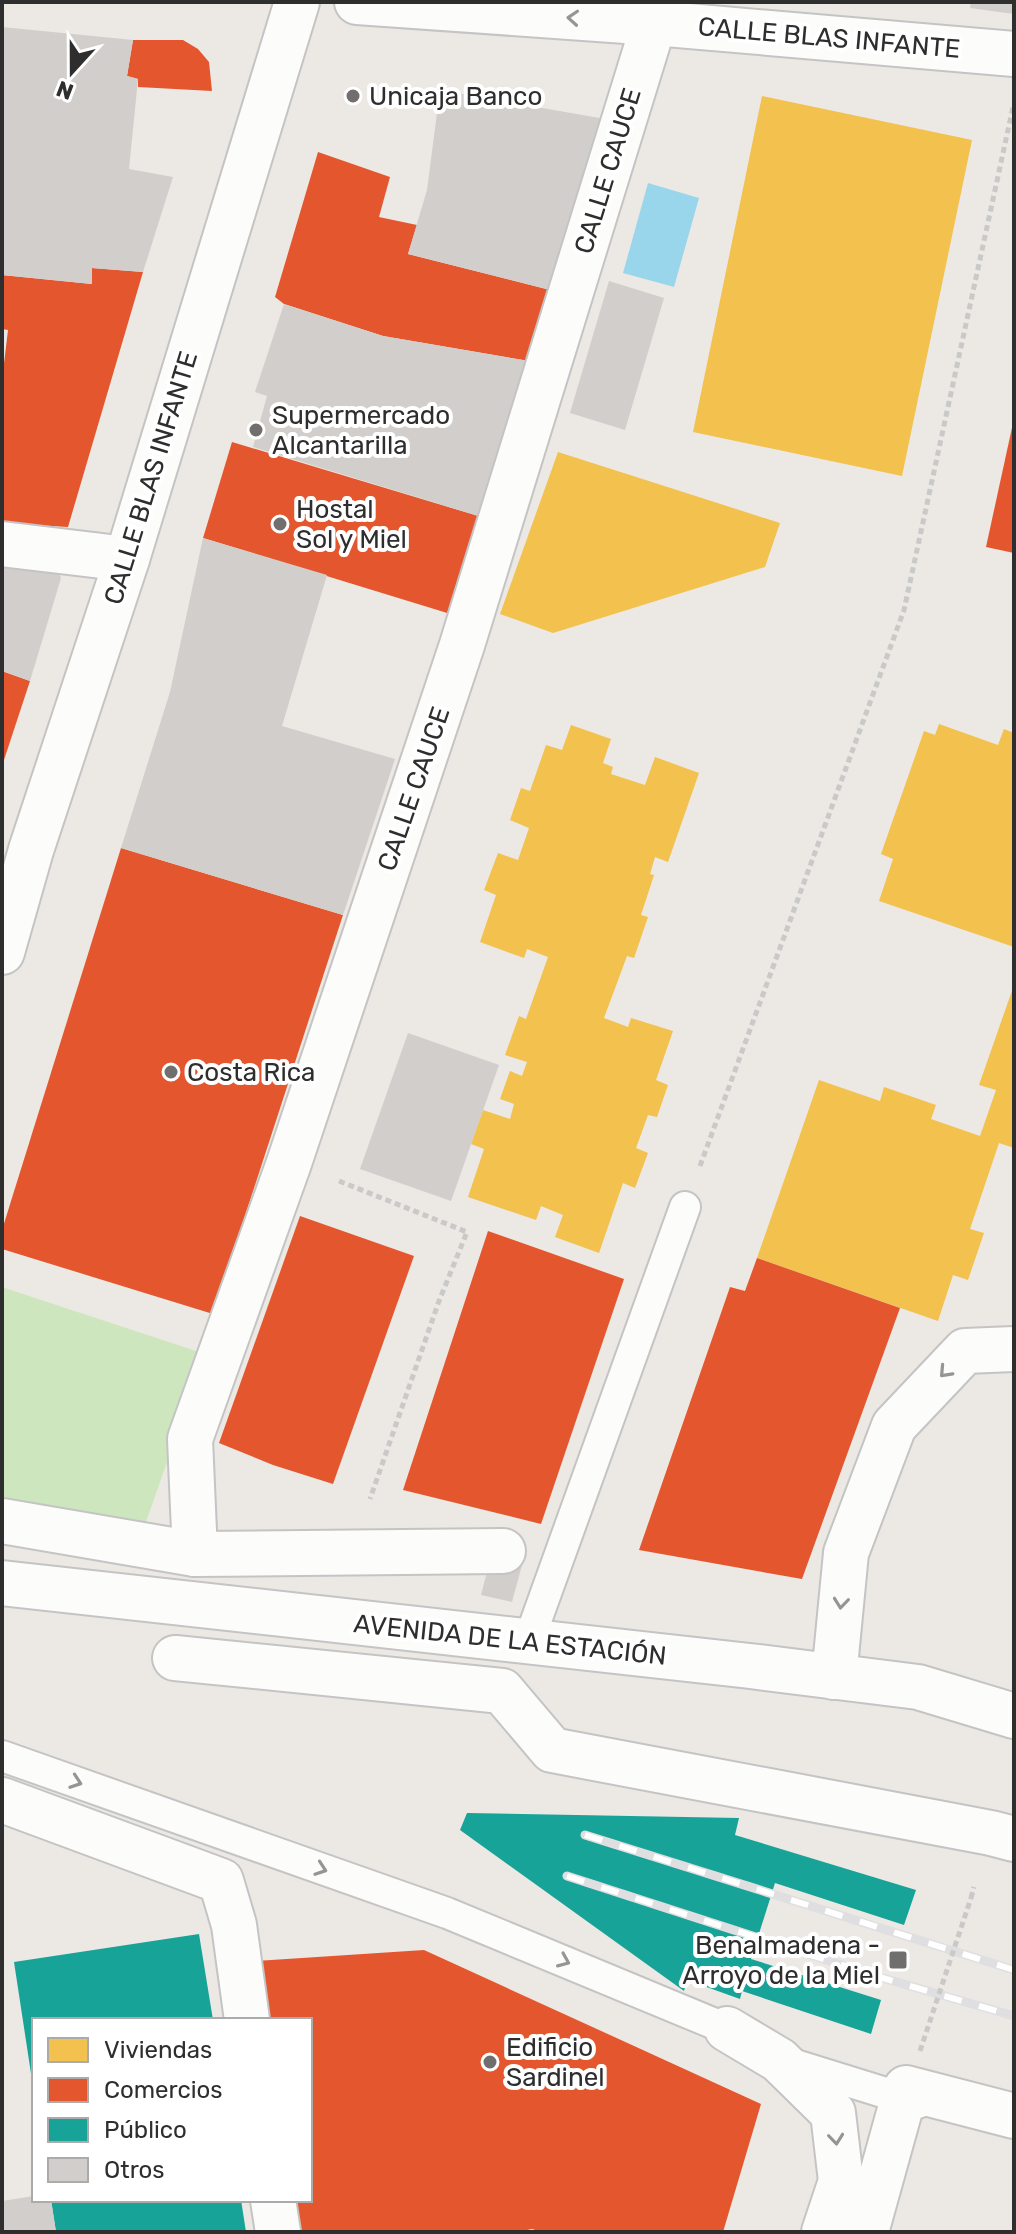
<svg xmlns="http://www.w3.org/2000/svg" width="1016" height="2234" viewBox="0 0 1016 2234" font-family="Rubik,sans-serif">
<rect width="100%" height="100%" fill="#ece8e4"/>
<polygon fill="#cee6be" points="2,1287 205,1354 140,1539 2,1499"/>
<polygon fill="#99d6ec" points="648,183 699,198 674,287 623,273"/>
<g fill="#f2c14e">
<polygon points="762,96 972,140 902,476 693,432"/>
<polygon points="558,452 780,523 765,567 553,633 500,614"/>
<polygon points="939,724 998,745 1004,729 1014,733 1014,947 879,901 893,859 881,854 924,731 935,735"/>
<polygon points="571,725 611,739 603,763 613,767 611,774 645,785 655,757 699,773 668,862 655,857 650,874 654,875 641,915 648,917 634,958 627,956 604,1018 628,1027 631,1018 673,1031 656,1080 668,1085 657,1117 648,1115 636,1148 648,1153 635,1188 623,1183 599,1253 555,1237 563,1215 541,1206 536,1220 468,1197 484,1149 471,1144 483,1110 510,1119 514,1104 500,1099 510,1071 522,1076 527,1062 505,1055 519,1016 526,1019 548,957 527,949 524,958 480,942 496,895 484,890 498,853 518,860 529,828 510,820 521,788 530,791 546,745 562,750"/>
<polygon points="1014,985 1014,1148 999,1143 970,1229 984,1233 968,1280 953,1275 938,1321 757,1258 819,1080 880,1101 884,1087 936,1105 931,1119 980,1136 996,1090 979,1085"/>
</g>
<g fill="#e4572e">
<polygon points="133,40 183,40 198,49 209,62 212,91 138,87 138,79 127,76"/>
<polygon points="318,152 390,177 379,217 417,225 408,254 558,292 535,362 383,336 284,304 275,297"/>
<polygon points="92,268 143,272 68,527 2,523 2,380 8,330 2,329 2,275 92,284"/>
<polygon points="1013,423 1014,423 1014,553 986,547"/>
<polygon points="232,442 485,518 457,616 203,538"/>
<polygon points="2,671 30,681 2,766"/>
<polygon points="121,848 343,915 213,1314 2,1249 2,1230"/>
<polygon points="300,1216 414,1256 333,1484 273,1465 219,1443"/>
<polygon points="488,1231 624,1279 541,1524 403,1490"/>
<polygon points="757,1258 900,1308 802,1579 639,1550 730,1287 745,1291"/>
<polygon points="424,1950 761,2104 723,2232 541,2232 532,2229 517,2232 298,2232 293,2200 310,2200 310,2020 265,2020 256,1961"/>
</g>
<g fill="#17a398">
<polygon points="467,1813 739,1818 735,1835 916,1890 904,1925 775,1883 751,1959 881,2000 871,2034 742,1991 740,1999 687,1980 684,1991 460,1830"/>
<polygon points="199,1934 213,2020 34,2020 34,2080 32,2080 14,1962"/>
<polygon points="51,2200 241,2200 246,2232 56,2232"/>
</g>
<g fill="#d1cecb">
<polygon points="971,2 1014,2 1014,14 970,8"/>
<polygon points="2,27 133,40 127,76 138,79 129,169 173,177 143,272 92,268 92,284 2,275"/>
<polygon points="440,90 611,120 558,292 408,254 427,190"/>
<polygon points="609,281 664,298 625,430 570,413"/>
<polygon points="284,304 383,336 535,362 485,518 253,447 267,396 255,392"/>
<polygon points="203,538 327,575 282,726 395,759 343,915 121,848 170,692"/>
<polygon points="2,556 53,561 61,578 30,681 2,671"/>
<polygon points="408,1033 499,1065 451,1201 360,1169"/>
<polygon points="491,1556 522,1565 512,1602 481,1595"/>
<polygon points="34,2196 34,2200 51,2200 56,2232 2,2232 2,2201"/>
</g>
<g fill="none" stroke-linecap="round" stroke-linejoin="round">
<defs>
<g id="lane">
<polyline points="528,1643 685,1207"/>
<polyline points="2,1756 447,1913 727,2029"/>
<polyline points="789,2063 918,2103"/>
</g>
<g id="street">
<polyline points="357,2 654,23 1014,54"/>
<polyline points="2,544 127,559"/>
<polyline points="2,952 31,850 127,559 297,2"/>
<polyline points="2,1521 195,1554 503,1551"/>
<polyline points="195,1554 190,1439 289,1163 462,645 654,23"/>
<polyline points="175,1658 502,1691 552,1750 991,1833 1014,1839"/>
<polyline points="834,1677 846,1553 894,1426 965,1351 1014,1349"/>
<polyline points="2,1800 221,1881 234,1925 247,2020"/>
<polyline points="727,2029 779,2060 833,2113 841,2181 824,2232"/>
<polyline points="273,2200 278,2232"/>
<polyline points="866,2232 906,2088 1014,2116"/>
</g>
<polyline id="secondary" points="2,1583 750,1666 918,1687 1014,1716"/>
</defs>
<use href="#lane" stroke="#c5c4c5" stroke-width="34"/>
<use href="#street" stroke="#c5c4c5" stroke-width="48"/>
<use href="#secondary" stroke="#c5c4c5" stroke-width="48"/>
<g stroke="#c9c9c8" stroke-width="5" stroke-dasharray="6 4" stroke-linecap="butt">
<polyline points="700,1166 904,610 1013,107"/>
<polyline points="339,1181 467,1232 439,1301 370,1499"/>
<polyline points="971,1898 974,1887"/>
</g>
<use href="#lane" stroke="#fcfcfb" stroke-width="30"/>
<use href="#street" stroke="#fcfcfb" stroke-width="44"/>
<use href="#secondary" stroke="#fcfcfb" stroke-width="44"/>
<defs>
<g id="rail">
<polyline points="585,1835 1014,1970"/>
<polyline points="567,1876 876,1976 1014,2016"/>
</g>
</defs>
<use href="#rail" stroke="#dfdfe1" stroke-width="9"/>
<use href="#rail" stroke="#fff" stroke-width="6" stroke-dasharray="18" stroke-linecap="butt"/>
<polyline stroke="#c9c9c8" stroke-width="5" stroke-dasharray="6 4" stroke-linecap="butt" points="920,2051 971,1898"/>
</g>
<defs><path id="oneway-chevron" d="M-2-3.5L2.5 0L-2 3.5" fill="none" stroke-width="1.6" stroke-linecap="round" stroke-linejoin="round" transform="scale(2)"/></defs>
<g stroke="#959594">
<use href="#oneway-chevron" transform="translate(573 18) rotate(-176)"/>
<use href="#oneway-chevron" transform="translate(945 1372) rotate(133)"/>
<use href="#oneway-chevron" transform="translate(841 1603) rotate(96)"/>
<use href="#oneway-chevron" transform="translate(76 1782) rotate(19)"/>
<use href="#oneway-chevron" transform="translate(321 1869) rotate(19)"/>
<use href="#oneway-chevron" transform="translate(564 1961) rotate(23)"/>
<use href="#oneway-chevron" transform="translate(836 2139) rotate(84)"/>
</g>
<g fill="#706f6e" stroke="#fff" stroke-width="3">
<circle cx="353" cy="96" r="8"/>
<circle cx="256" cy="430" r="8"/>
<circle cx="280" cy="524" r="8"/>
<circle cx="171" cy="1072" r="8"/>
<rect x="888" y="1950" width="20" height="20" rx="4"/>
<circle cx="490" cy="2062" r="8"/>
</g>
<g text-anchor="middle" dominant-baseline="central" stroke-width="8" stroke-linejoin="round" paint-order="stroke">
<g font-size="26" fill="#2e2e2e" stroke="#fff">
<text transform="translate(829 38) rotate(5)">CALLE BLAS INFANTE</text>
<text transform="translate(608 171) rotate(-73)">CALLE CAUCE</text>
<text transform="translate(151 478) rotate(-73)">CALLE BLAS INFANTE</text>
<text transform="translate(414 789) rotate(-71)">CALLE CAUCE</text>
<text transform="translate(510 1640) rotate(6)">AVENIDA DE LA ESTACIÓN</text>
</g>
<g font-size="26" fill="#2e2e2e" stroke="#fff" text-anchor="start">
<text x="369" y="96">Unicaja Banco</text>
<text x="272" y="415">Supermercado<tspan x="272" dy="30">Alcantarilla</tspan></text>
<text x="296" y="509">Hostal<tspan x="296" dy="30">Sol y Miel</tspan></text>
<text x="187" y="1072">Costa Rica</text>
<text x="880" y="1945" text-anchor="end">Benalmadena -<tspan x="880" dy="30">Arroyo de la Miel</tspan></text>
<text x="506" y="2047">Edificio<tspan x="506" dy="30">Sardinel</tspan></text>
</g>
</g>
<rect width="1016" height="2234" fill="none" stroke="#2e2e2e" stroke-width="8"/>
<rect x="32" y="2018" width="280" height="184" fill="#ffffff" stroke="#ababab" stroke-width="2"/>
<rect x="48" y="2038" width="40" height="24" fill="#f2c14e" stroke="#ababab" stroke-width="2"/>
<text x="104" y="2058" font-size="24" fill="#2e2e2e">Viviendas</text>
<rect x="48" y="2078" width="40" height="24" fill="#e4572e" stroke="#ababab" stroke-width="2"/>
<text x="104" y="2098" font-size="24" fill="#2e2e2e">Comercios</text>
<rect x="48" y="2118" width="40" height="24" fill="#17a398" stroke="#ababab" stroke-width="2"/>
<text x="104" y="2138" font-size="24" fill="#2e2e2e">Público</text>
<rect x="48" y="2158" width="40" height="24" fill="#d1cecb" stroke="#ababab" stroke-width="2"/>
<text x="104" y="2178" font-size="24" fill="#2e2e2e">Otros</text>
<g transform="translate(72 72) rotate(201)" stroke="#ffffff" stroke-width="6" paint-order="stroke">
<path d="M0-6L14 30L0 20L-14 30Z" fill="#2e2e2e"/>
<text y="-12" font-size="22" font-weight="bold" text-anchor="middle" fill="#2e2e2e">N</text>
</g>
</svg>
